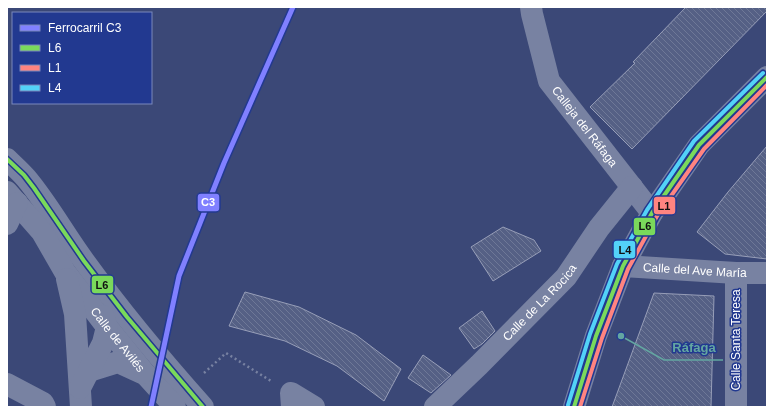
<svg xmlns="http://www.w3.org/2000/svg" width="774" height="414" viewBox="0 0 774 414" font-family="Arial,sans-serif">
<defs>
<pattern id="building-back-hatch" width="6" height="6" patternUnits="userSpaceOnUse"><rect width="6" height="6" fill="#556085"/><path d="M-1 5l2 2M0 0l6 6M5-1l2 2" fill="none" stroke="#6e7897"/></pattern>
</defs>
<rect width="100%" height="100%" fill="#3b4877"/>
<g fill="url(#building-back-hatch)" stroke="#979eb8">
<polygon points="686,7 767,7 767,11 632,149 590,107 635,63 633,62"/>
<polygon points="767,146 767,259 725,254 697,232 728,192"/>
<polygon points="503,227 534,240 541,251 493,281 471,247"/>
<polygon points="245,292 299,307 356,335 401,369 384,401 337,366 285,341 229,326"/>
<polygon points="654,293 714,296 711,407 612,407"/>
<polygon points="482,311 495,331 482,344 474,349 459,328"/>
<polygon points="423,355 451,375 431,393 408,378"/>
</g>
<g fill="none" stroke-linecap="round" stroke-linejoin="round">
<polyline stroke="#7882a2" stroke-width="2.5" stroke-dasharray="2 3" stroke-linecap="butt" points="204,373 226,353 271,381"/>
<g stroke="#7882a2" stroke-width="22">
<path id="s1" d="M531,7L532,14L549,81L652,213"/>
<path d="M7,159C13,165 20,171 26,178C48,204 64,234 84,261C121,312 161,360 203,407"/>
<path id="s2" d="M7,192L42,232L65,272L107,327L146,375L175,407"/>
<polyline points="7,224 17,203"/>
<path id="s3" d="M623,266L736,273H767"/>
<polyline points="67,279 75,314 81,407"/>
<polyline points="89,371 118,362 142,373"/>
<polyline points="7,384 43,403 45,407"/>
<polyline points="80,388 103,343 107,327 103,316"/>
<polyline points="292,407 291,393 314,407"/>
<path id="s4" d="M435,407L479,365L566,277L599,228L632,187"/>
<polyline points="736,407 736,273"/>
</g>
<polyline stroke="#7781a2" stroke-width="22" points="574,407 596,336 623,266 652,213 699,145 767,77"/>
<defs>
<g id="bus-1">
<polyline points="7,159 24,175 34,188 84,261 127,317 203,407"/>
<polyline points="574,407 596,336 623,266 652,213 699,145 767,77"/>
</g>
<polyline id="bus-2" points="580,407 602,338 628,269 657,216 704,149 767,85"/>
<polyline id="bus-3" points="568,405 590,334 617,264 647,210 694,141 763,73"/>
</defs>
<use href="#bus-1" stroke="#223990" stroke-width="7"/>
<use href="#bus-2" stroke="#223990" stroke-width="7"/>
<use href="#bus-3" stroke="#223990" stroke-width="7"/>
<use href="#bus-1" stroke="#7ad95b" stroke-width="4"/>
<use href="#bus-2" stroke="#ff8480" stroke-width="4"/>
<use href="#bus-3" stroke="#53d2f8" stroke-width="4"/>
<defs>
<polyline id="rail-1" points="151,407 179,276 224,163 293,7"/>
</defs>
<use href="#rail-1" stroke="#223990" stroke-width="8"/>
<use href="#rail-1" stroke="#8080ff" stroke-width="5"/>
</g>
<g text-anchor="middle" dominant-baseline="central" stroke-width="3" stroke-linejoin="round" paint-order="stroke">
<g font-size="12" fill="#fff" stroke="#223990">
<text stroke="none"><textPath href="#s1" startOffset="134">Calleja del Ráfaga</textPath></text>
<text stroke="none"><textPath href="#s3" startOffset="72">Calle del Ave María</textPath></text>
<text stroke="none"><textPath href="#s4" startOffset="148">Calle de La Rocica</textPath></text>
<text stroke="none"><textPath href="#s2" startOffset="185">Calle de Avilés</textPath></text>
<text transform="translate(736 340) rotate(-90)">Calle Santa Teresa</text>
</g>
</g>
<path fill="none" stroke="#63a6a1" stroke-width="1.5" d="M621 336L664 360H723"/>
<circle fill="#63a6a1" stroke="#223990" stroke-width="1.5" cx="621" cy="336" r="4"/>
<g font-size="13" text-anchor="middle" font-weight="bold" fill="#63a6a1" stroke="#223990" stroke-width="3" stroke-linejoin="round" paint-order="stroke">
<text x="694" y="352">Ráfaga</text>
</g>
<g stroke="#223990" stroke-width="1.5">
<rect x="197" y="193" width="23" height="19" rx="4" fill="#8080ff"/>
<rect x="653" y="196" width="23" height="19" rx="4" fill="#ff8480"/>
<rect x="633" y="217" width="23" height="19" rx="4" fill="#7ad95b"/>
<rect x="613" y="240" width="23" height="19" rx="4" fill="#53d2f8"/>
<rect x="91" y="275" width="23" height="19" rx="4" fill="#7ad95b"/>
</g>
<g font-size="11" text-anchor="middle" font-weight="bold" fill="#fff">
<text x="208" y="206">C3</text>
</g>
<g font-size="11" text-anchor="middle" font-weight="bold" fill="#111">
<text x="664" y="210">L1</text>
<text x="645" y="230">L6</text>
<text x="625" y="254">L4</text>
<text x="102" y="289">L6</text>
</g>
<rect width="774" height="414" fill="none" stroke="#ffffff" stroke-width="16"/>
<rect x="12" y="12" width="140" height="92" fill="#223990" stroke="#7a88bc"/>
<rect x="20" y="25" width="20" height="6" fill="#8080ff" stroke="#7a88bc"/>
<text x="48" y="32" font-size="12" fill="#ffffff">Ferrocarril C3</text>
<rect x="20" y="45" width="20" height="6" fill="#7ad95b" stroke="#7a88bc"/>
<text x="48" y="52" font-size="12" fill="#ffffff">L6</text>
<rect x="20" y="65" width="20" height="6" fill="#ff8480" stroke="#7a88bc"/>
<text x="48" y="72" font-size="12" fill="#ffffff">L1</text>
<rect x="20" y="85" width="20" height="6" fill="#53d2f8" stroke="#7a88bc"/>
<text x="48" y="92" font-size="12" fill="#ffffff">L4</text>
</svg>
